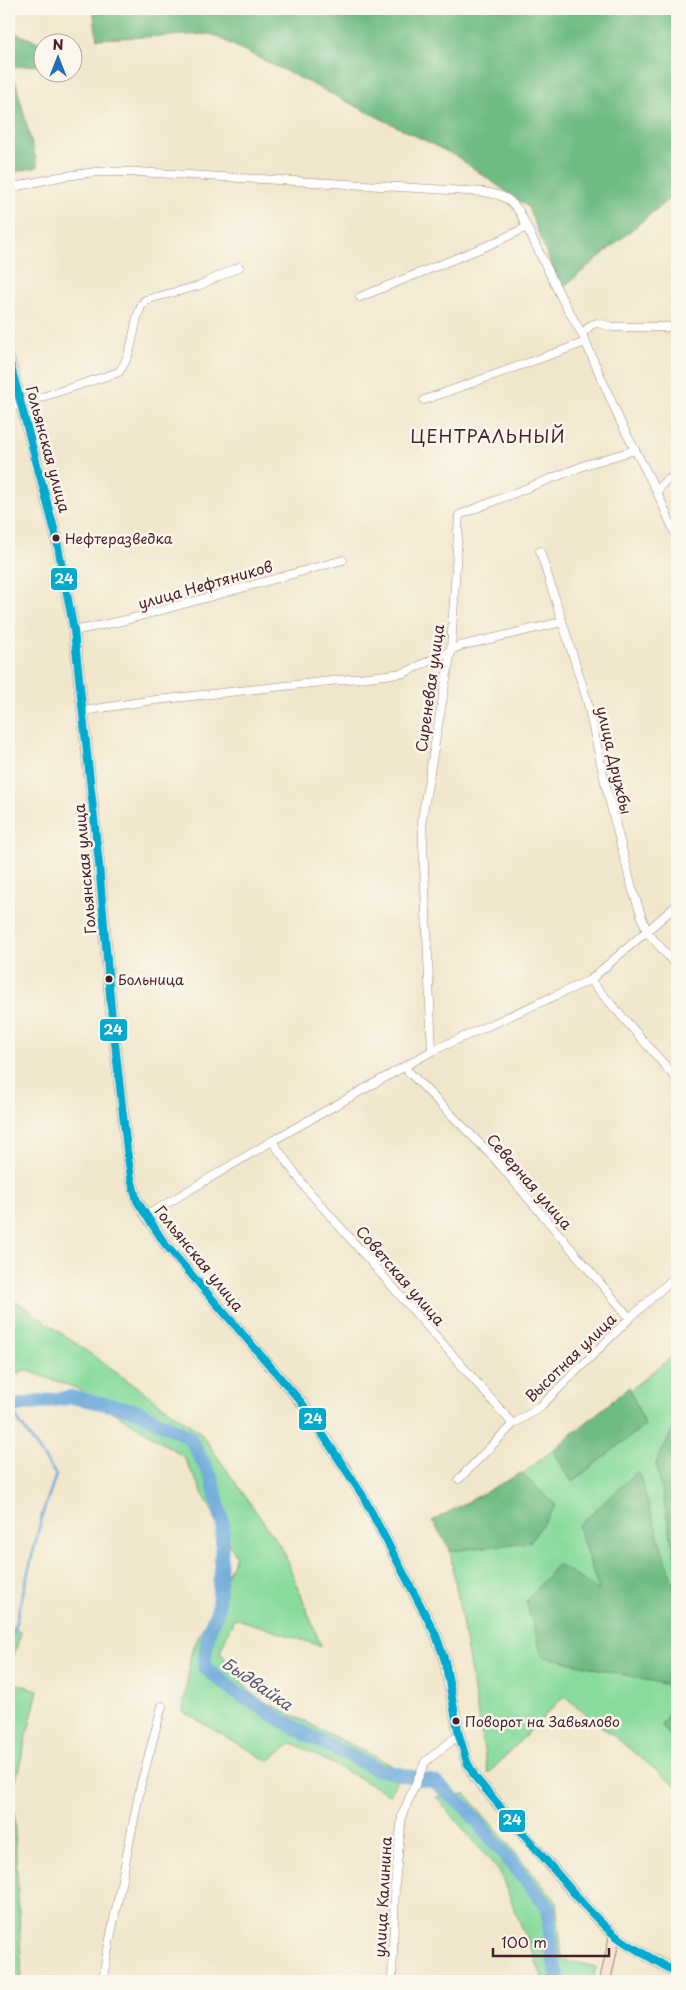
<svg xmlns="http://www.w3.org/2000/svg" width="686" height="1990" viewBox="0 0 686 1990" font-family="'Playpen Sans',sans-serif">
<rect width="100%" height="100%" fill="#fbf7ec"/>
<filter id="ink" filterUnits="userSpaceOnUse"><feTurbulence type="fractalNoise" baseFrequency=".02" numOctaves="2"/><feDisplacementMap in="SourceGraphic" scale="10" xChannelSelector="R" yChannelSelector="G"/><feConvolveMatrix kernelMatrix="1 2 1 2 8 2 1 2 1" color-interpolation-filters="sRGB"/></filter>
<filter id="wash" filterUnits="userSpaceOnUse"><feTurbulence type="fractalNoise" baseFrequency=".0096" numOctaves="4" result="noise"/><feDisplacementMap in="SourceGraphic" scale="20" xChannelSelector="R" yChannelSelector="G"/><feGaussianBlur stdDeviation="1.12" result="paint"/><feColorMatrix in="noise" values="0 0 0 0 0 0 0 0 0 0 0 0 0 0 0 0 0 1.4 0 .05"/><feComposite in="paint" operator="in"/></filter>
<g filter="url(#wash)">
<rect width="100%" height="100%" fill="#f1e7cc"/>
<g fill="#88db9d" stroke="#697d64">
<polygon points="9,1296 200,1432 283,1550 321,1646 234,1618 220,1652 254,1696 401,1770 390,1795 293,1743 268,1761 183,1712 191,1653 236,1556 183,1456 76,1388 25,1370 9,1377"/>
<polygon points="677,1353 677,1787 564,1696 488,1774 447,1533"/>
<polygon points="9,1625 21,1633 9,1670"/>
<polygon points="9,1674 10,1682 38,1690 13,1792 22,1981 9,1978"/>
<polygon points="466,1794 556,1901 562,1959 596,1967 593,1981 544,1981 499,1871 436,1797"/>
</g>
<g fill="#6ebb84" stroke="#5c6d58">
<polygon points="93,9 677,9 677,192 561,289 528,207 456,156 211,34 97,39"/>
<polygon points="9,31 39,42 42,47 42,65 9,67"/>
<polygon points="15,80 38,167 9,173 9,81"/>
<polygon points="629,1387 645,1425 572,1482 553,1450"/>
<polygon points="677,1421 677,1566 656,1463"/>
<polygon points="638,1471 677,1596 677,1687 542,1656 526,1601 558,1564 599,1591 578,1526"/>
<polygon points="521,1473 556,1505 530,1542 451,1551 432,1521"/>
<polygon points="677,1703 677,1748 661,1724"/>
</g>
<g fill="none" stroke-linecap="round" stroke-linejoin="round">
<g stroke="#67a7da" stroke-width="2.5">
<polyline points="9,1650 43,1512 56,1475 9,1407"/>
<path d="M9,1682C12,1695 14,1713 9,1726"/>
<polyline points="9,1975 10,1981"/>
</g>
<polyline stroke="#67a7da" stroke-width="14" points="9,1407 71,1397 135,1410 189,1437 212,1479 223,1524 218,1609 208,1634 204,1667 237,1693 300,1731 376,1769 435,1782 467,1809 548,1907 551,1949 558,1981"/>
</g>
</g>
<g filter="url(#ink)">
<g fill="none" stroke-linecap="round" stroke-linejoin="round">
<defs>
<g id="street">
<path d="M9,188L59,177L95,172H138L484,192C502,195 508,197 519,211L562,299L582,334"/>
<polyline points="360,297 489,245 527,227"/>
<polyline points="677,327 613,327 597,323 591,325 582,334 621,423 657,492 677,538"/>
<polyline points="424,400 586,342"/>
<path d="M9,407L21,404L119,372C137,348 131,319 145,300L198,286L239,267"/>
<polyline points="657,492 664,482 677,475"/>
<polyline points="540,551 587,700 606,787 632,888 647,932 677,966"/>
<polyline points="74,631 126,620 343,560"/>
<polyline points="83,711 147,701 404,673 460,646 562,622"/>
<polyline points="590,980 677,1079"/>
<polyline points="432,1051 422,819 451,650 459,515 588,464 635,450"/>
<polyline points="404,1067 494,1158 630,1318"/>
<polyline points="272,1141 305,1187 513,1424"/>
<polyline points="146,1216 272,1141 432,1051 590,980 677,905"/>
<polyline points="459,1479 513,1424 539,1408 630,1318 677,1275"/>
<polyline points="103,1981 106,1959 141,1784 162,1706"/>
<polyline points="392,1981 395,1885 402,1815 425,1762 459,1735"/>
</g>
<g id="secondary">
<path d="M9,359L56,536L74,631L99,864L111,1008L127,1150L131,1178L137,1201L165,1244L302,1403L363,1496L436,1635L445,1661L459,1735L467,1762L475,1777L584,1905C594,1915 604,1927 616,1936C635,1950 657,1961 677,1973"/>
<polyline points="605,1981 615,1935"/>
</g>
</defs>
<use href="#street" stroke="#9e837c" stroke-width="9"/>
<use href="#secondary" stroke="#9e837c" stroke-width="12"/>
<use href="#street" stroke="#fff" stroke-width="8"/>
<use href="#secondary" stroke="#fce5d0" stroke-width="10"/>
<defs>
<path id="bus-1" d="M9,359L56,536L74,631L99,864L111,1008L127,1150L131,1178L137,1201L165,1244L302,1403L363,1496L436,1635L445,1661L459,1735L467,1762L475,1777L584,1905C594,1915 604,1927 616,1936C635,1950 657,1961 677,1973"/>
</defs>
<use href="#bus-1" stroke="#fbf7ec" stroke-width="11"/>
<use href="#bus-1" stroke="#00a9ce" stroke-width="8"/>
</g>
</g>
<g fill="#4a1f2b" stroke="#fbf7ec" stroke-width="2">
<circle cx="56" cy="538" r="4.5"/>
<circle cx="109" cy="979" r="4.5"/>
<circle cx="456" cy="1721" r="4.5"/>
</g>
<g text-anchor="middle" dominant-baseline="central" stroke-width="5" stroke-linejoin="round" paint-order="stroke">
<g font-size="14" fill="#4a1f2b" stroke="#fbf7ec" text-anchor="start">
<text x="65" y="538">Нефтеразведка</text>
<text x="118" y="979">Больница</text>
<text x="465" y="1721">Поворот на Завьялово</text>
</g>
<g font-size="15" fill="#4a1f2b" stroke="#fbf7ec">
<text transform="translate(49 449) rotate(75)">Гольянская улица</text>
<text transform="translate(205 584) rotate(-16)">улица Нефтяников</text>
<text transform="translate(429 688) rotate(-82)">Сиреневая улица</text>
<text transform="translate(615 760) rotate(77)">улица Дружбы</text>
<text transform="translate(84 869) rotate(-95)">Гольянская улица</text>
<text transform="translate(530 1181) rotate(49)">Северная улица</text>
<text transform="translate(200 1258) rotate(51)">Гольянская улица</text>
<text transform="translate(401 1275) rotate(49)">Советская улица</text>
<text transform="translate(570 1357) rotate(-44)">Высотная улица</text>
<text transform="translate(382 1897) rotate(-87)">улица Калинина</text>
</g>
<g font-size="16" font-style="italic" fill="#565571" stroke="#fbf7ec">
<text transform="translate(258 1683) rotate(34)">Быдвайка</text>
</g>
<g font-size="18" letter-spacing="1" fill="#4a1f2b" stroke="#fbf7ec">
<text x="488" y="435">ЦЕНТРАЛЬНЫЙ</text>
</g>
</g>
<g stroke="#fbf7ec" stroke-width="2">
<rect x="50" y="567" width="28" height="24" rx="5" fill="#00a9ce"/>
<rect x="99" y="1018" width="29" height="24" rx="5" fill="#00a9ce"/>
<rect x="298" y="1407" width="29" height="24" rx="5" fill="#00a9ce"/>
<rect x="498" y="1809" width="28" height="24" rx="5" fill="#00a9ce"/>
</g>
<g font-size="14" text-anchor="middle" font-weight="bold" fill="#fff">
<text x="64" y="584">24</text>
<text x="113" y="1035">24</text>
<text x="313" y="1424">24</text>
<text x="512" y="1825">24</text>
</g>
<rect width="686" height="1990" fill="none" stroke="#fbf7ec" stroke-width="30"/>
<g transform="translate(58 58)"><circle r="24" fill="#fbf7ec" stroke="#b4a19f"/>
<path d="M0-4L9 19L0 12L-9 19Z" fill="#1f6fb2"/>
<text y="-8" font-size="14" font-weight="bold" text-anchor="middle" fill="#4a1f2b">N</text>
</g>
<path d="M493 1948v8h116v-8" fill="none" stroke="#4a1f2b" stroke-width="2.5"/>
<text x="501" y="1948" font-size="15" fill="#4a1f2b" stroke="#fbf7ec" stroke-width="4" paint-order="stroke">100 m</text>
</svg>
